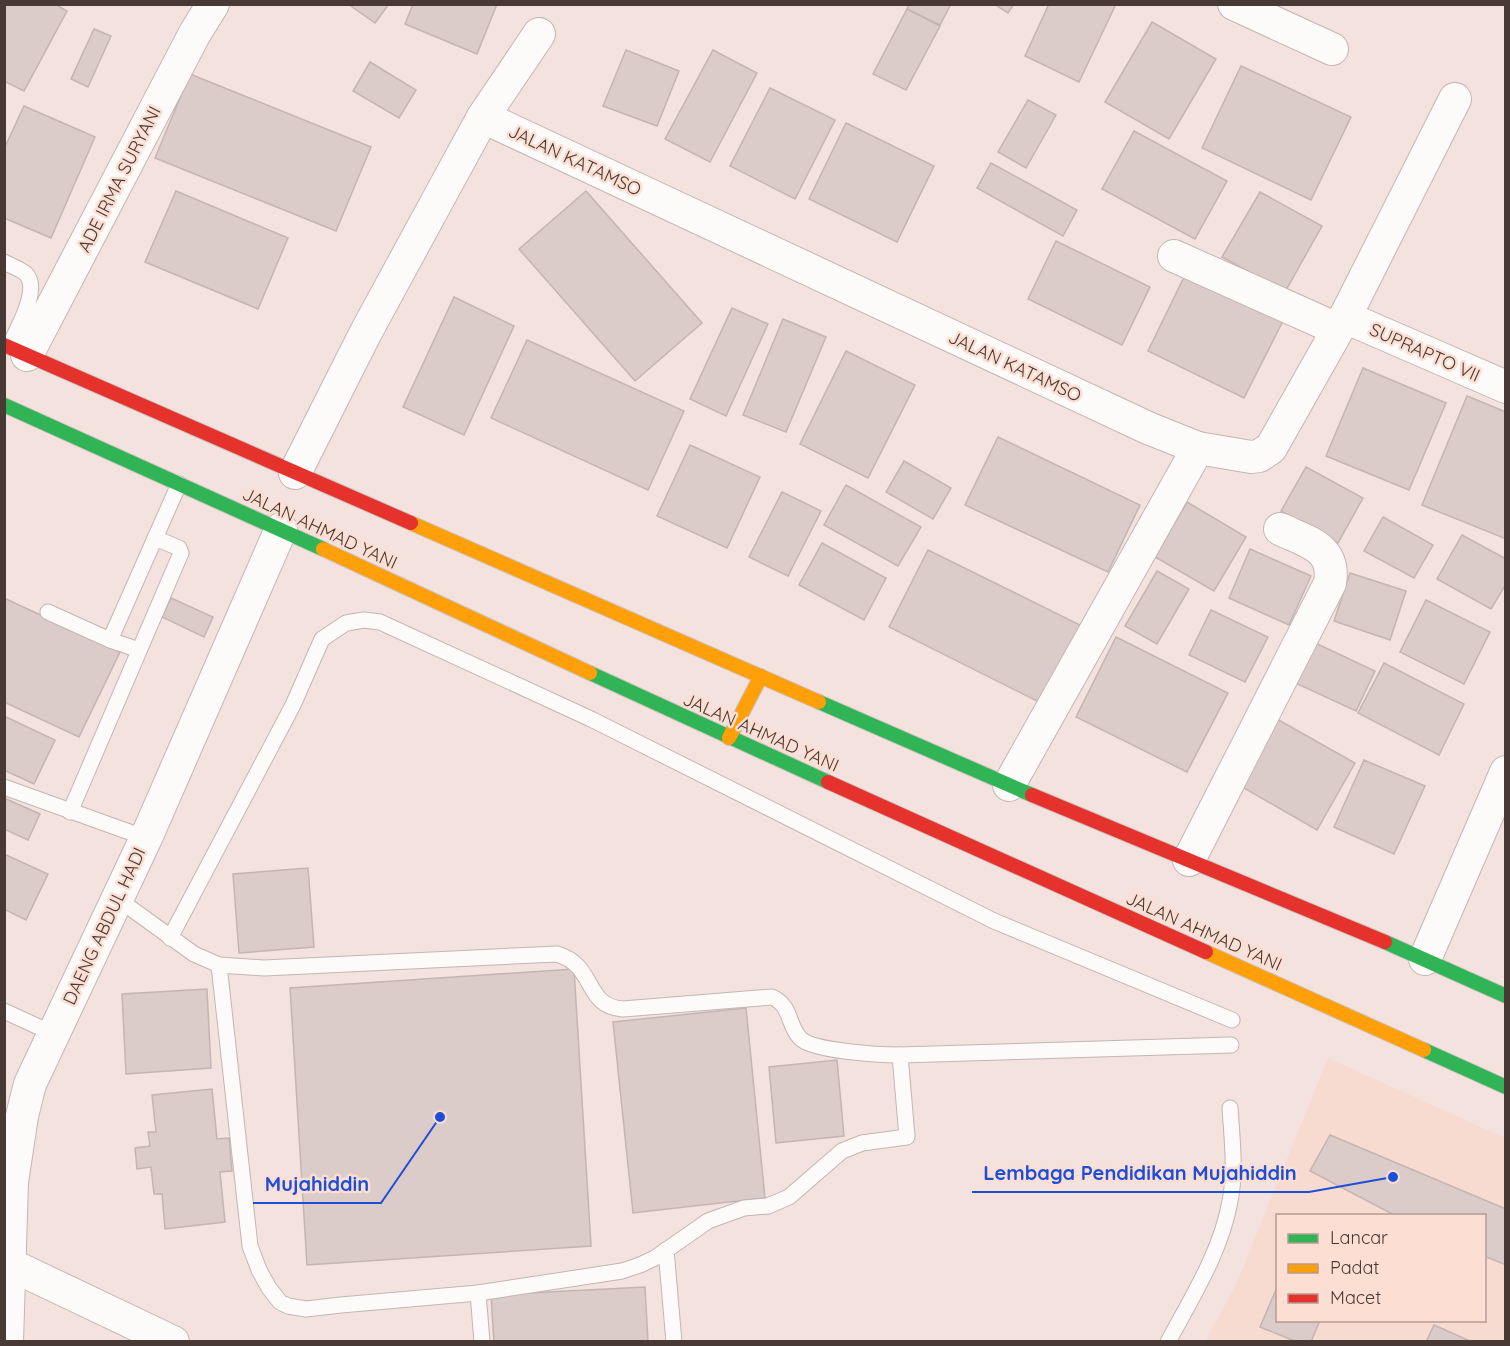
<svg xmlns="http://www.w3.org/2000/svg" width="1510" height="1346" viewBox="0 0 1510 1346" font-family="Quicksand,sans-serif">
<rect width="100%" height="100%" fill="#f3e2dd"/>
<path fill="#f7dbd1" fill-rule="evenodd" d="M1328,1058L1505,1138V1341L1205,1342L1236,1285ZM1278,1216H1484V1320H1278Z"/>
<g fill="#dbcbc9" stroke="#c4b5b3" stroke-width="1.5">
<polygon points="4,4 55,4 67,11 24,91 4,81"/>
<polygon points="348,4 389,4 375,23"/>
<polygon points="413,4 497,4 477,54 405,24"/>
<polygon points="909,4 951,4 940,25 907,9"/>
<polygon points="994,4 1014,4 1008,13"/>
<polygon points="1049,4 1116,4 1079,82 1025,56"/>
<polygon points="907,9 940,26 906,90 873,74"/>
<polygon points="1152,22 1216,59 1169,139 1105,102"/>
<polygon points="94,29 111,36 88,87 71,79"/>
<polygon points="626,50 679,71 657,126 603,106"/>
<polygon points="713,50 757,73 710,162 665,139"/>
<polygon points="370,62 416,90 399,118 353,91"/>
<polygon points="1241,66 1351,117 1311,200 1202,148"/>
<polygon points="190,74 371,147 336,231 155,158"/>
<polygon points="770,88 835,120 795,199 730,166"/>
<polygon points="1028,100 1056,115 1026,168 998,152"/>
<polygon points="24,106 95,137 51,238 4,218 4,149"/>
<polygon points="846,123 934,166 897,242 809,199"/>
<polygon points="1134,131 1227,181 1195,239 1102,189"/>
<polygon points="991,163 1077,210 1063,236 977,188"/>
<polygon points="176,191 288,238 258,309 145,262"/>
<polygon points="586,191 702,323 635,381 519,249"/>
<polygon points="1260,192 1322,226 1285,292 1222,257"/>
<polygon points="1056,241 1150,287 1122,345 1028,299"/>
<polygon points="1186,273 1283,321 1244,398 1148,351"/>
<polygon points="454,297 514,326 464,435 403,407"/>
<polygon points="732,308 768,324 726,416 690,399"/>
<polygon points="783,319 826,337 786,432 743,415"/>
<polygon points="527,340 684,411 648,490 491,418"/>
<polygon points="846,351 915,385 868,478 800,444"/>
<polygon points="1363,368 1446,403 1409,490 1326,456"/>
<polygon points="1467,396 1506,412 1506,539 1422,505"/>
<polygon points="998,437 1140,505 1108,572 965,505"/>
<polygon points="690,445 760,477 727,548 657,516"/>
<polygon points="904,461 951,488 933,519 886,492"/>
<polygon points="1306,467 1363,498 1338,543 1281,511"/>
<polygon points="846,485 921,527 898,566 824,525"/>
<polygon points="782,492 821,511 788,576 749,557"/>
<polygon points="1187,502 1246,537 1214,591 1155,557"/>
<polygon points="1383,517 1433,545 1414,578 1364,551"/>
<polygon points="1462,535 1506,559 1506,584 1491,609 1437,579"/>
<polygon points="822,543 886,578 864,620 799,585"/>
<polygon points="1250,549 1311,576 1289,625 1229,598"/>
<polygon points="928,550 1080,625 1041,703 889,627"/>
<polygon points="1157,571 1189,589 1157,644 1125,626"/>
<polygon points="1350,573 1406,591 1390,640 1334,621"/>
<polygon points="4,598 120,652 79,737 4,702"/>
<polygon points="171,598 213,617 204,637 162,617"/>
<polygon points="1426,600 1490,632 1464,684 1400,652"/>
<polygon points="1211,610 1268,637 1245,682 1189,655"/>
<polygon points="1116,637 1228,693 1187,772 1076,717"/>
<polygon points="1311,641 1375,671 1356,711 1291,681"/>
<polygon points="1384,663 1464,704 1439,755 1358,713"/>
<polygon points="4,716 55,740 34,784 4,770"/>
<polygon points="1275,718 1355,763 1317,830 1237,784"/>
<polygon points="1364,760 1425,786 1394,854 1334,827"/>
<polygon points="4,798 40,814 28,840 4,829"/>
<polygon points="4,854 48,874 26,920 4,909"/>
<polygon points="308,868 314,947 239,953 233,874"/>
<polygon points="574,969 591,1246 307,1265 290,988"/>
<polygon points="207,989 211,1068 126,1074 122,994"/>
<polygon points="746,1008 765,1198 633,1213 613,1022"/>
<polygon points="837,1060 844,1136 776,1143 769,1067"/>
<polygon points="212,1089 217,1139 229,1138 232,1171 220,1172 225,1222 165,1229 162,1194 154,1194 151,1167 137,1169 135,1148 150,1146 148,1132 156,1132 152,1095"/>
<polygon points="1330,1135 1506,1209 1506,1265 1484,1256 1484,1216 1396,1216 1310,1171"/>
<polygon points="1278,1285 1278,1320 1320,1320 1311,1342 1297,1342 1260,1327"/>
<polygon points="645,1287 648,1342 494,1342 491,1295"/>
<polygon points="1434,1325 1472,1342 1426,1342"/>
</g>
<g fill="none" stroke-linecap="round" stroke-linejoin="round">
<defs>
<g id="lane">
<path d="M4,262C11,266 21,269 26,274C41,290 16,330 9,347"/>
<polyline points="48,612 110,640 179,484"/>
<polyline points="110,640 139,650"/>
<polyline points="4,787 146,838"/>
<polyline points="70,812 181,553 179,548 155,538"/>
<path d="M118,899L194,954L219,965L264,968L557,954C597,966 583,1006 623,1009L772,997C792,1006 787,1024 800,1038C811,1051 880,1055 900,1055L1231,1045"/>
<polyline points="170,938 293,705 322,639 346,623 364,620 380,622 591,719 994,921 1232,1020"/>
<polyline points="219,965 250,1246 259,1270 269,1288 280,1302 288,1306 306,1309 341,1305 478,1293 622,1271 640,1265 655,1258 708,1221 744,1208 768,1206 789,1197 842,1151 862,1143 907,1137 900,1055"/>
<polyline points="4,1011 54,1034"/>
<polyline points="666,1250 674,1342"/>
<polyline points="478,1293 482,1342"/>
<path d="M1168,1342C1192,1297 1221,1252 1230,1201C1236,1172 1232,1138 1230,1108"/>
</g>
<g id="street">
<polyline points="1234,4 1332,49"/>
<polyline points="483,117 1148,428 1198,448 1009,785"/>
<polyline points="1174,256 1337,329"/>
<polyline points="1345,317 1506,387"/>
<polyline points="27,355 195,33 213,4"/>
<polyline points="1198,448 1251,457 1259,456 1271,448 1345,317 1455,99"/>
<polyline points="295,473 366,332 441,194 483,117 539,34"/>
<path d="M1189,860L1330,583C1336,547 1307,542 1280,529"/>
<polyline points="1425,959 1506,772"/>
<polyline points="9,1264 173,1342"/>
<polyline points="7,1342 12,1182 22,1116 30,1084 146,838 281,529"/>
</g>
<g id="fast">
<polyline points="4,405 323,549"/>
<polyline points="590,673 828,782"/>
<polyline points="819,702 1032,795"/>
<polyline points="1385,942 1506,996"/>
<polyline points="1424,1050 1506,1087"/>
</g>
<g id="slow">
<polyline points="411,523 819,702"/>
<polyline points="323,549 590,673"/>
<polyline points="729,738 761,676"/>
<polyline points="1206,952 1424,1050"/>
</g>
<g id="jam">
<polyline points="4,345 411,523"/>
<polyline points="828,782 1206,952"/>
<polyline points="1032,795 1385,942"/>
</g>
</defs>
<use href="#lane" stroke="#c4b6b2" stroke-width="17"/>
<use href="#street" stroke="#c4b6b2" stroke-width="34"/>
<use href="#fast" stroke="#ccc2bf" stroke-width="16"/>
<use href="#slow" stroke="#ccc2bf" stroke-width="16"/>
<use href="#jam" stroke="#ccc2bf" stroke-width="16"/>
<use href="#lane" stroke="#fdfbfa" stroke-width="15"/>
<use href="#street" stroke="#fdfbfa" stroke-width="32"/>
<use href="#fast" stroke="#30b455" stroke-width="14"/>
<use href="#slow" stroke="#ff9f0a" stroke-width="14"/>
<use href="#jam" stroke="#e5322d" stroke-width="14"/>
</g>
<g text-anchor="middle" dominant-baseline="central" stroke-width="5" stroke-linejoin="round" paint-order="stroke">
<g font-size="18" fill="#483934" stroke="#fdded3">
<text transform="translate(575 160) rotate(25)">JALAN KATAMSO</text>
<text transform="translate(119 179) rotate(-63)">ADE IRMA SURYANI</text>
<text transform="translate(1425 352) rotate(24)">SUPRAPTO VII</text>
<text transform="translate(1015 366) rotate(25)">JALAN KATAMSO</text>
<text transform="translate(320 528) rotate(25)">JALAN AHMAD YANI</text>
<text transform="translate(761 732) rotate(24)">JALAN AHMAD YANI</text>
<text transform="translate(104 926) rotate(-65)">DAENG ABDUL HADI</text>
<text transform="translate(1204 931) rotate(24)">JALAN AHMAD YANI</text>
</g>
</g>
<path fill="none" stroke="#1d4ed8" stroke-width="2" d="M1393 1177L1309 1192H972M440 1117L381 1203H253"/>
<g fill="#1d4ed8" stroke="#fdded3" stroke-width="2">
<circle cx="1393" cy="1177" r="6"/>
<circle cx="440" cy="1117" r="6"/>
</g>
<g font-size="20" text-anchor="middle" font-weight="bold" fill="#1d4ed8" stroke="#fdded3" stroke-width="5" stroke-linejoin="round" paint-order="stroke">
<text x="1140" y="1180">Lembaga Pendidikan Mujahiddin</text>
<text x="317" y="1191">Mujahiddin</text>
</g>
<rect width="1510" height="1346" fill="none" stroke="#483934" stroke-width="12"/>
<rect x="1276" y="1214" width="210" height="108" fill="#fdded3" stroke="#b59c93" stroke-width="1.5"/>
<rect x="1288" y="1234" width="30" height="9" fill="#30b455" stroke="#b59c93" stroke-width="1.5"/>
<text x="1330" y="1244" font-size="18" fill="#483934">Lancar</text>
<rect x="1288" y="1264" width="30" height="9" fill="#ff9f0a" stroke="#b59c93" stroke-width="1.5"/>
<text x="1330" y="1274" font-size="18" fill="#483934">Padat</text>
<rect x="1288" y="1294" width="30" height="9" fill="#e5322d" stroke="#b59c93" stroke-width="1.5"/>
<text x="1330" y="1304" font-size="18" fill="#483934">Macet</text>
</svg>
